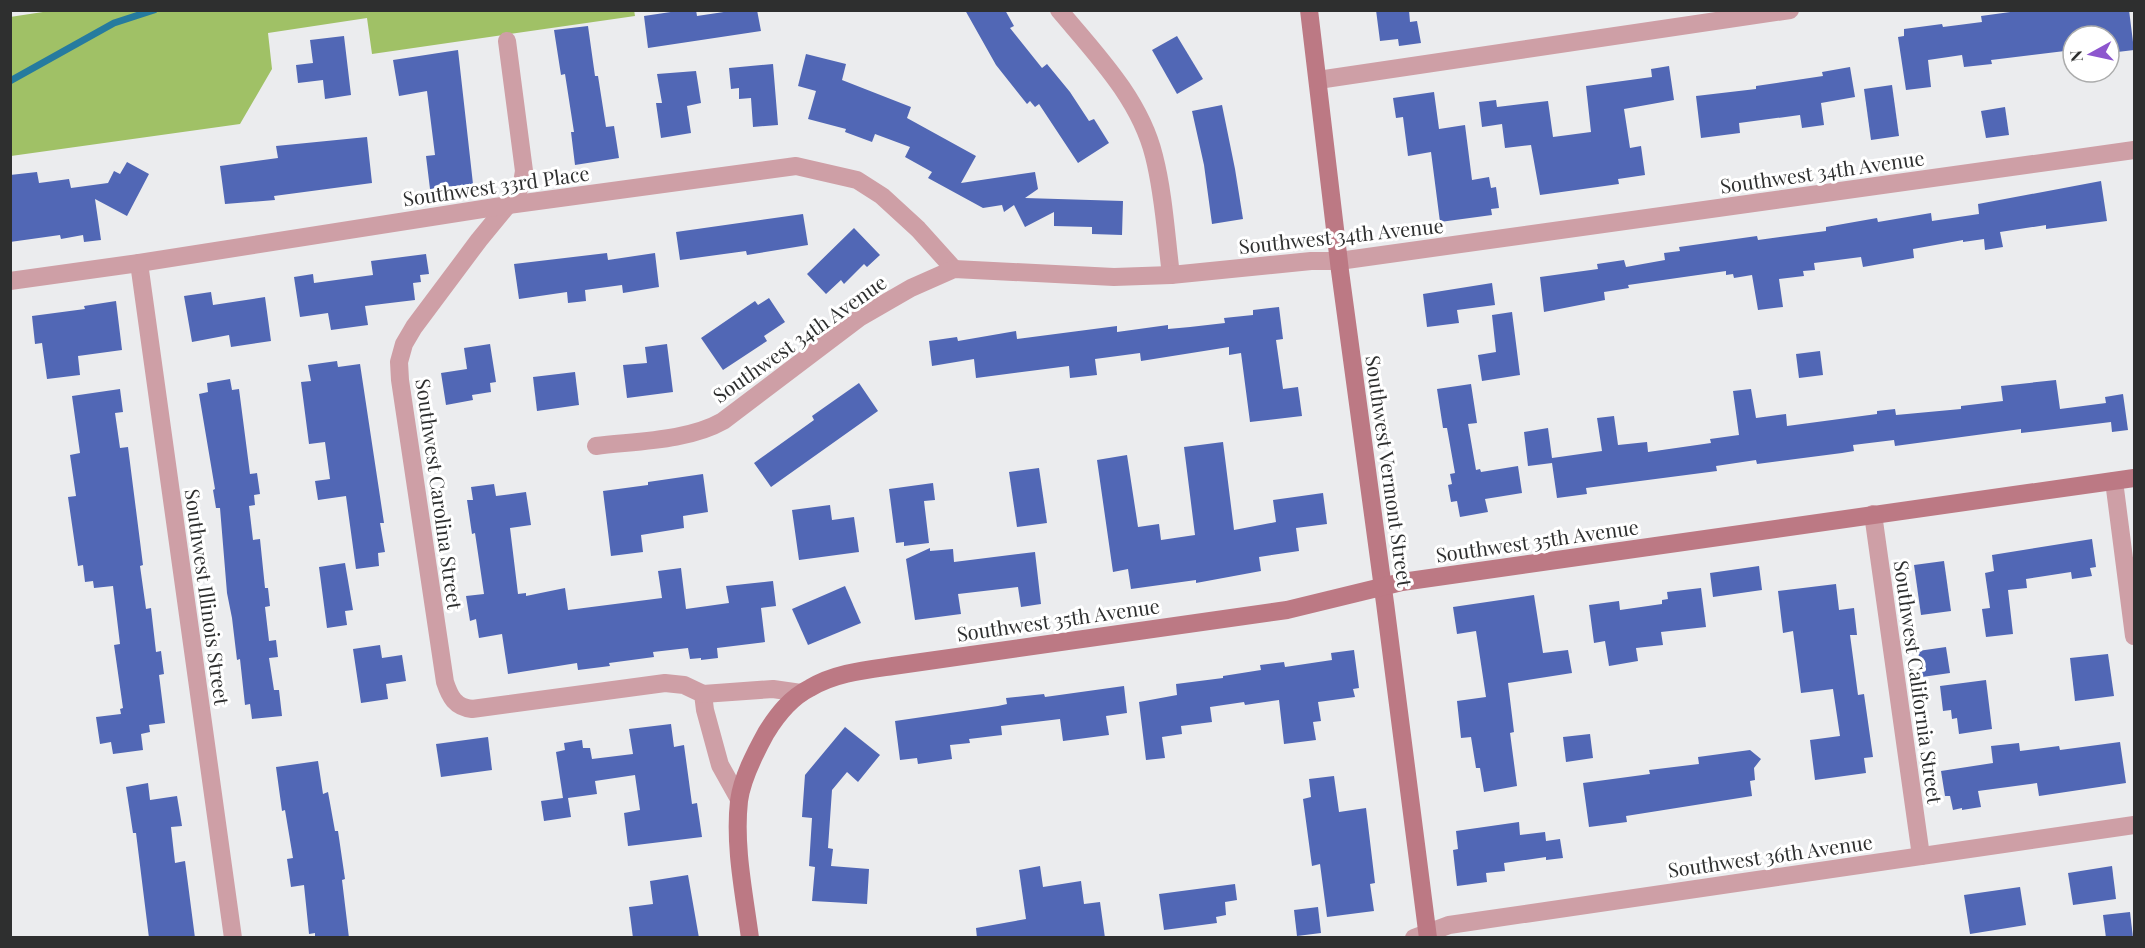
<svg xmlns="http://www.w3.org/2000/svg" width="2145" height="948" viewBox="0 0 2145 948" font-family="'Playfair Display',serif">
<rect width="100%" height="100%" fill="#ebecee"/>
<polygon fill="#a0c166" points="56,10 634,10 635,16 372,54 367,18 268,33 272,69 240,124 11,156 10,17"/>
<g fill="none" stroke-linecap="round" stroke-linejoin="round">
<polyline stroke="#267b9f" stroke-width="7" points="10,81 114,23 154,10"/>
</g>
<g fill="#5167b5">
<polygon points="684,10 696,10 697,16 737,10 757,10 761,31 648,48 644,16"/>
<polygon points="965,10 1005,10 1014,26 1010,28 1042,68 1047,64 1070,92 1089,121 1094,119 1109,143 1078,163 1039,104 1035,107 1030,101 1027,104 996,65"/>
<polygon points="1376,10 1409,10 1410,22 1417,21 1421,43 1399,46 1398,39 1380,41"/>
<polygon points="2025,10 2129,10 2134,50 2109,53 2109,36 2073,36 2073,50 1991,60 1992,64 1964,67 1962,55 1928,60 1931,87 1906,90 1898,37 1904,36 1904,29 1942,24 1943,27 1982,22 1981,16"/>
<polygon points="588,26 595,76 598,76 606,127 614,126 619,158 575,165 571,132 574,132 565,74 561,75 554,30"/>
<polygon points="344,36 351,95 325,99 323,80 298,83 296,65 313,63 310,40"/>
<polygon points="1177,36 1203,79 1177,94 1152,50"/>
<polygon points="458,50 473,184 430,189 426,156 435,155 427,91 399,96 393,60"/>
<polygon points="806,54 846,64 842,80 911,107 907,118 976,156 961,183 1035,172 1038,189 1025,198 1123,201 1122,235 1092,234 1092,227 1054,226 1054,212 1025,227 1014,205 1004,212 1002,205 983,208 928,178 932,172 905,157 910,147 875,134 872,142 845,132 846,129 808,119 816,91 798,86"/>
<polygon points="773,64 778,125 753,127 751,98 739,99 739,88 731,89 729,68"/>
<polygon points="1669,66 1674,100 1624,109 1630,148 1641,146 1645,175 1618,179 1619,184 1540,195 1531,145 1505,148 1502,124 1482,127 1479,102 1496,100 1497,107 1548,101 1553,137 1591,132 1586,86 1652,77 1651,69"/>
<polygon points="1850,67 1855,97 1821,103 1824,125 1802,128 1800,115 1739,123 1740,133 1701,138 1696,96 1756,89 1756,86 1823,76 1822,72"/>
<polygon points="696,71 701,103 687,106 691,133 661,138 656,103 662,103 657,74"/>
<polygon points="1892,85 1899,136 1871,140 1864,89"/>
<polygon points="1434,92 1439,129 1465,125 1472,180 1489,177 1491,188 1496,187 1499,208 1491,209 1492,215 1440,222 1431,152 1408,156 1403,117 1396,118 1393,98"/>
<polygon points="1222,105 1235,169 1243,219 1212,224 1204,165 1192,111"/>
<polygon points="2005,107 2009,135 1986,138 1981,111"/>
<polygon points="367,137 372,183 274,196 275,200 225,204 220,166 278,158 276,146"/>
<polygon points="127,162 149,174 127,216 95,199 101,240 84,242 83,235 61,239 60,235 10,242 10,175 37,172 39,183 69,179 71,188 108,183 114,171 120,174"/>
<polygon points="2101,181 2107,221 2046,229 2046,225 2000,232 2003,247 1985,250 1984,239 1963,242 1963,240 1913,249 1914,258 1863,267 1861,257 1814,263 1815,270 1803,271 1804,276 1779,279 1783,307 1758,310 1752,275 1734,278 1733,274 1726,275 1726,271 1628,285 1629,288 1604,292 1605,300 1544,312 1540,277 1598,269 1597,264 1624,260 1626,267 1665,260 1664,253 1680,251 1679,247 1757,236 1758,240 1826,231 1826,227 1877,218 1878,222 1931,213 1932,221 1979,214 1978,204"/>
<polygon points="803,214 808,245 747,255 746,251 680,260 676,232"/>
<polygon points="854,228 880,255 867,267 864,264 844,284 841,280 826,294 807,274"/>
<polygon points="607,253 608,260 655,253 659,287 623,293 622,285 585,290 586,301 568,303 567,292 519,299 514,264"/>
<polygon points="426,254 429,274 420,275 421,282 413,283 415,300 365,306 368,325 331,330 328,313 300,317 294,277 313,274 314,283 373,275 371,261"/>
<polygon points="1492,283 1495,305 1457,310 1459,323 1427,327 1423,294"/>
<polygon points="211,292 213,305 265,297 271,341 231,347 229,335 192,342 184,296"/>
<polygon points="769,298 785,322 764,336 767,341 723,370 701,338 755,301 758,305"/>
<polygon points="116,301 122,350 78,356 80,375 47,379 42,343 35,344 32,316 85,309 84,306"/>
<polygon points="1279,307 1283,339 1276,340 1283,389 1298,387 1302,416 1250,422 1241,353 1229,355 1229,347 1141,361 1140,353 1095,359 1097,375 1070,378 1069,366 976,378 974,359 932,366 929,341 957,337 958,341 1016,331 1017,339 1117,326 1117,332 1168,325 1168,329 1190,327 1225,323 1224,318 1253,315 1253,310"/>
<polygon points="1512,312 1520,375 1482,381 1478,355 1496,352 1492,315"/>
<polygon points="490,344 496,382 490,383 491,392 472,395 473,400 446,405 441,373 467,369 464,348"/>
<polygon points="667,344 673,392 627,398 623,365 647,363 645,347"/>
<polygon points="1820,351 1823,375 1799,378 1796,354"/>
<polygon points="337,361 338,367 360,364 384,523 380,523 385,552 378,553 379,566 356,569 346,496 318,500 315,481 330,479 325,442 309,444 301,382 311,381 308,365"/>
<polygon points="575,372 579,405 537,411 533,377"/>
<polygon points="230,379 232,390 239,389 250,474 257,473 260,494 254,495 255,505 249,506 253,540 260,539 265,588 268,588 270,606 265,607 269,641 276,640 278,657 269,658 274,690 279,690 282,716 252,719 250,704 245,705 240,659 237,660 232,618 227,593 220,508 216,508 213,490 215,489 199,394 208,392 207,383"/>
<polygon points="2056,380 2060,409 2106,403 2105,397 2123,394 2128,430 2112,432 2111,422 2021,433 2021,429 1895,446 1894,440 1853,445 1854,451 1842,453 1757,464 1756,460 1716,466 1717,471 1586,488 1587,494 1557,498 1552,463 1528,466 1524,432 1548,428 1552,458 1602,451 1597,418 1614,416 1618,445 1647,442 1648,452 1711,443 1710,439 1739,435 1733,391 1751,389 1756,418 1786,414 1787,426 1877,414 1877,411 1895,409 1896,415 1961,409 1961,406 2003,401 2001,386"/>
<polygon points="859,383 878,411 771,487 754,463 814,420 812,416"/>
<polygon points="1471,384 1477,423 1468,424 1476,470 1480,469 1481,472 1518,466 1522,493 1485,499 1488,512 1460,517 1457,501 1451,502 1448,485 1452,484 1450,474 1455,473 1447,428 1443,428 1437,389"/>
<polygon points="120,389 123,412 115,413 120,448 128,447 143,565 140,566 146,609 151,608 156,652 161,651 164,674 159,675 165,723 149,725 150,732 141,734 143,750 113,754 111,742 100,744 96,717 121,714 120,709 123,708 114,645 120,644 113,586 94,588 93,581 85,582 83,565 78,566 68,497 76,496 70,455 80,453 72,396"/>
<polygon points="1223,442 1234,530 1276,522 1273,500 1323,493 1327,524 1296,528 1299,551 1259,557 1261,571 1196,583 1196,580 1131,589 1128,569 1113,572 1097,460 1127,455 1138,527 1159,524 1161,540 1195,535 1184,447"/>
<polygon points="1039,468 1047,523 1017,527 1009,472"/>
<polygon points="703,474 708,512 683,516 684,528 641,535 643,552 611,556 603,491 648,485 648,482"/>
<polygon points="933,483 935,500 924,501 929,543 904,546 904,542 896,543 889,489"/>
<polygon points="494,484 496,496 526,492 531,525 510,528 518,594 526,593 526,596 565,588 568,610 662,598 658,571 681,568 686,609 729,603 726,586 773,581 776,606 761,608 765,642 717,648 718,658 701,660 701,658 690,659 688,648 653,652 654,657 609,663 610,666 578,670 577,663 508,674 502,634 479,638 476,619 470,621 466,596 484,594 475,533 472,534 467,500 473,500 471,487"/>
<polygon points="830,505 832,520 854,517 859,552 799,560 792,510"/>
<polygon points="2092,539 2096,567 2090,568 2092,576 2072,579 2071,572 2026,579 2027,588 2008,590 2013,634 1986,637 1982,609 1990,608 1985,573 1994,571 1992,555"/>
<polygon points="930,548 930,551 953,549 954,562 1035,552 1041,604 1021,607 1018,587 958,594 961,614 915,620 906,559"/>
<polygon points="1944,561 1951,611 1921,615 1914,565"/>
<polygon points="345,563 353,610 345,611 347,625 327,628 319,567"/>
<polygon points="1759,566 1762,590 1713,597 1710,573"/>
<polygon points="1836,584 1839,610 1854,608 1857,635 1850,635 1858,695 1864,694 1873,757 1864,758 1866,773 1815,780 1810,740 1840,736 1833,689 1801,693 1793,631 1783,633 1778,591"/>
<polygon points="845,586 861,623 808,645 792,609"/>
<polygon points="1701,588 1706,627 1661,632 1663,645 1636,648 1638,661 1609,666 1605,641 1594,643 1589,605 1619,601 1620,610 1662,604 1662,600 1668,599 1667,592"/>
<polygon points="1534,595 1543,653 1568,650 1572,673 1508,683 1514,732 1510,733 1517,786 1484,792 1480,768 1476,768 1471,737 1461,738 1457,701 1486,697 1476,631 1457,634 1453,607"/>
<polygon points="380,645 382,658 402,655 406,681 386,684 388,699 361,703 353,649"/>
<polygon points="1946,647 1950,673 1922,677 1918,651"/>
<polygon points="1354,650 1359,688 1353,689 1355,697 1318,702 1321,721 1313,722 1316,740 1284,744 1279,700 1245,705 1244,702 1210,707 1212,722 1181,726 1182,734 1162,737 1165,758 1146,760 1139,702 1177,695 1176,684 1223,678 1223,676 1261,670 1260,665 1284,662 1285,667 1332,660 1331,653"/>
<polygon points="2108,654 2114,696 2075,701 2070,658"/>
<polygon points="1986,680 1992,729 1959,734 1957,718 1952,719 1951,710 1943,711 1940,686"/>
<polygon points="1124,686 1127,713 1106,716 1109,735 1063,741 1060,719 1001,726 1002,735 969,739 970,743 950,745 952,759 918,764 917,758 900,760 895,721 998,706 1007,704 1006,698 1044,694 1045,697"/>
<polygon points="671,724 674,747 684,745 692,804 697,803 702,837 628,846 624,813 640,810 635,775 595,781 597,794 568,798 571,817 544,821 541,801 563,798 556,752 565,750 564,743 582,740 583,748 590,748 592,759 633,754 629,729"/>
<polygon points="845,727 880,755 858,782 847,772 832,790 828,848 833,849 831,866 869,869 867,904 812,901 815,867 809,866 812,818 802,817 805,775"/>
<polygon points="1590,734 1593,758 1566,762 1563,737"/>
<polygon points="488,737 492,770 441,777 436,744"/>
<polygon points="2120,742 2126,783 2039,796 2037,783 1978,791 1981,807 1962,810 1962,808 1953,810 1950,796 1945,796 1941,771 1993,763 1991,746 2019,743 2020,751 2059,746 2060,750"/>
<polygon points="1750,750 1761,759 1754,768 1755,780 1750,781 1752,796 1626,816 1627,822 1589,827 1583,783 1650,774 1649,770 1699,764 1698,757"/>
<polygon points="318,761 323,794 328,792 335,831 338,831 345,879 342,880 349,938 315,938 315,933 309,934 304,885 291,887 287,859 293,858 285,810 282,811 276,767"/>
<polygon points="1334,776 1339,812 1366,808 1375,883 1370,884 1374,911 1327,917 1320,864 1312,866 1303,799 1311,797 1309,779"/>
<polygon points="148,783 150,800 177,796 182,826 171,827 175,863 185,861 195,938 149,938 136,833 133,833 126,787"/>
<polygon points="1519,822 1520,835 1545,832 1546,841 1560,839 1563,858 1546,860 1546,857 1504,863 1505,871 1486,873 1487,882 1457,886 1453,850 1458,849 1456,831"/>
<polygon points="1040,866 1043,887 1081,881 1084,904 1100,902 1105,938 977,938 976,928 1026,919 1019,870"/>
<polygon points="2112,866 2116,899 2073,905 2068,873"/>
<polygon points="688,875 699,938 633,938 629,907 653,904 650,881"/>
<polygon points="1235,884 1237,900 1225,902 1226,915 1216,917 1217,923 1164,930 1159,894"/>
<polygon points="2020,887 2026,925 1970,934 1964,895"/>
<polygon points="1318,907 1321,933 1297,936 1294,910"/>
<polygon points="2130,912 2133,938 2106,938 2103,915"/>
</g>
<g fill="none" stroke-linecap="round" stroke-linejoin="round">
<g stroke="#ce9fa6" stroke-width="18">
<path d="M1059,10C1096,54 1140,99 1154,156C1164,195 1166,236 1171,275"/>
<path d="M507,41L524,171L522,183L516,195L479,240L414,327L404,344L399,362L400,380L445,682C450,697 455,707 472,709L665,683L684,685L703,694L705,710L720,765L739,799"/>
<polyline points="1318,80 1790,10"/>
<polyline points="139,263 233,938"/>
<polyline points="10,281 139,263 508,205 796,166 857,180 882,196 918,229 954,269"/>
<path d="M596,446C636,441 688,441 723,421L859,318L911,288L954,269L1114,277L1171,275L1311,261H1339L2134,150"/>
<polyline points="2114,481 2134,636"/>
<polyline points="1873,514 1921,856"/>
<polyline points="703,694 773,689 801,693"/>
<polyline points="1414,938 1449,925 2134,825"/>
</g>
<g stroke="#bc7984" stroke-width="18">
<polyline points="1309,10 1340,271 1385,603 1428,938"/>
<path d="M750,938C744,893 734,846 739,801C742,778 755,753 766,733C777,715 790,698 810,688C835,673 865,670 893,666L1287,610L1402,582L2134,478"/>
</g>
</g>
<g text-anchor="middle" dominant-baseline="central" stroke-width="6" stroke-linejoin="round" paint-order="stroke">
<g font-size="20" fill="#2e2f2f" stroke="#fff">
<text transform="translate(1822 171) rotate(-8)">Southwest 34th Avenue</text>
<text transform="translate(496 185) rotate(-8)">Southwest 33rd Place</text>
<text transform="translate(1341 235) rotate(-6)">Southwest 34th Avenue</text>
<text transform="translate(799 338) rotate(-35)">Southwest 34th Avenue</text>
<text transform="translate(1390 471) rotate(82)">Southwest Vermont Street</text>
<text transform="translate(440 494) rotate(82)">Southwest Carolina Street</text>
<text transform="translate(1537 540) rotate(-8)">Southwest 35th Avenue</text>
<text transform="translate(208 597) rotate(82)">Southwest Illinois Street</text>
<text transform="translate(1058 619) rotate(-8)">Southwest 35th Avenue</text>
<text transform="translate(1919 682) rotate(82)">Southwest California Street</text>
<text transform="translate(1770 855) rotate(-8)">Southwest 36th Avenue</text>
</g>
</g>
<rect width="2145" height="948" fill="none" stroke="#2e2f2f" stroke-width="24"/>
<g transform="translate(2091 54) rotate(262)"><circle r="28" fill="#ffffff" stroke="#abacac" stroke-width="1.5"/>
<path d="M0-4.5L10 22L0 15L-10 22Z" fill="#8d56ce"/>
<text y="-9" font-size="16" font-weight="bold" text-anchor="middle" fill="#2e2f2f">N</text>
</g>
</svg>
